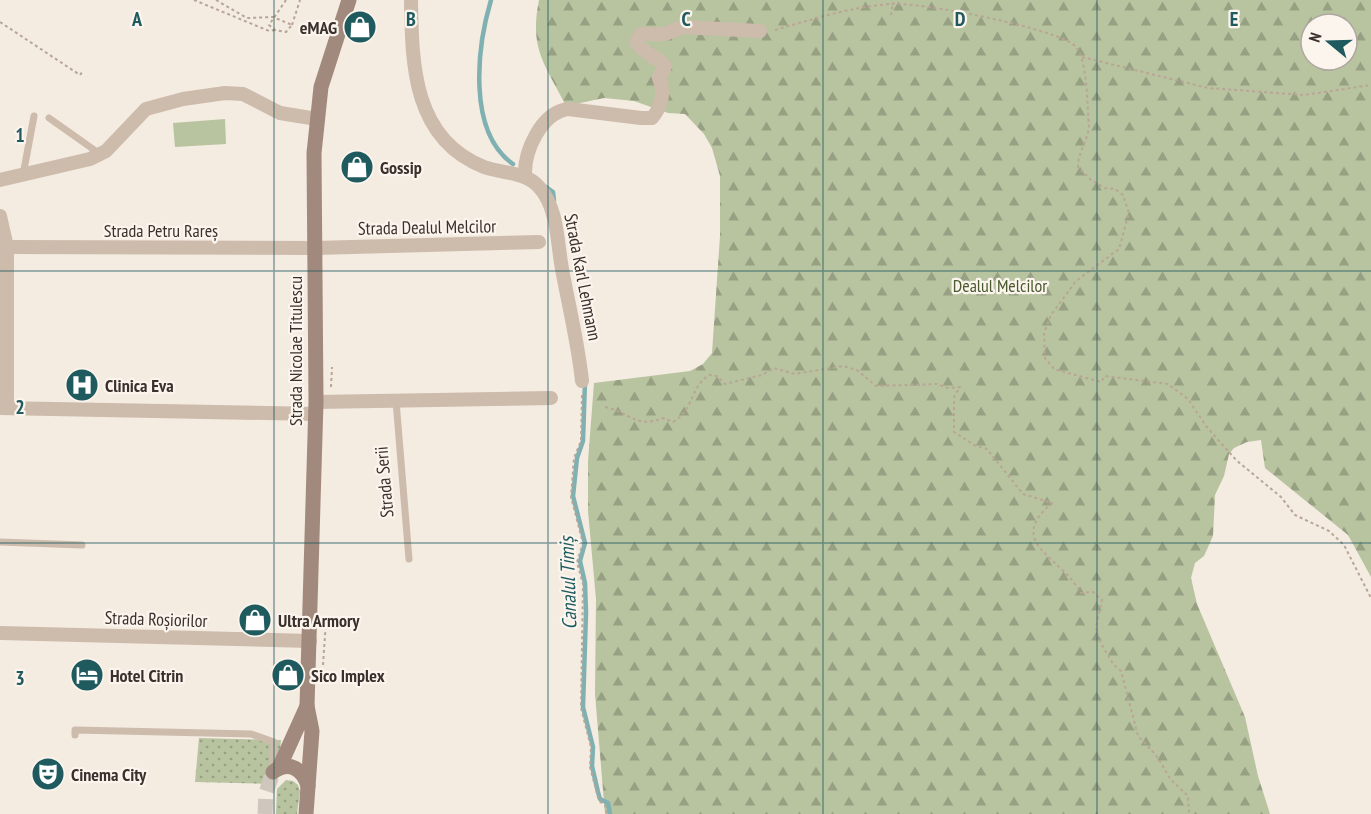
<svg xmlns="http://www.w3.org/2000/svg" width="1371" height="814" viewBox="0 0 1371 814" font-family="'PT Sans Narrow',sans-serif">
<defs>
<pattern id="grass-dots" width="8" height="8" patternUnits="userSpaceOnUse" patternTransform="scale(1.5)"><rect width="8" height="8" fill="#b8c4a0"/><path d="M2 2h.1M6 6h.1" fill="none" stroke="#97a083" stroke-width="1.8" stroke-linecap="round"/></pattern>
<pattern id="forest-firs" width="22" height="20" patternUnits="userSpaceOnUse" patternTransform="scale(1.5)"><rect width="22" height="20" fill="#b8c4a0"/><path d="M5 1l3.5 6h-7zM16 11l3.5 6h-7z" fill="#97a083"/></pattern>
</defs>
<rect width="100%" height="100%" fill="#f4ebe1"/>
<g fill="url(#grass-dots)">
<polygon points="199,738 281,740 277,784 195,782"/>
<polygon points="286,780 293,781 298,785 300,791 297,814 276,814 277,789"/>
</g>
<path fill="url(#forest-firs)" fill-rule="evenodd" d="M539,0H1371V577L1348,535L1265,468L1261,440L1247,442L1234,448L1229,454L1224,476L1215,495L1213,536L1204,556L1195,563L1191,578L1197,604L1245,717L1258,776L1270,814H605L595,694L596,599L588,511V461L594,383L690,371L703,364L712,353L720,236V176L712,148L704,134L685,114L668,113L634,101L604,98L566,106C545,64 529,49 539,0ZM1311,24H1347V60H1311Z"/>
<polygon fill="#b8c4a0" points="225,119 226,144 175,147 173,123"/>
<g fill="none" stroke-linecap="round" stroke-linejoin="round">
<g stroke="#7fb0b2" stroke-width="4.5">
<path d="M491,0C477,47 467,132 513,164"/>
<polyline points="546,187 553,192 554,201"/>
<polyline points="585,381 583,441 577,458 573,496 585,543 580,561 585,583 586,613 583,707 593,747 592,766 598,792 600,799 608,803 610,814"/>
</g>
<polyline stroke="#cfc6bd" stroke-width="15" stroke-dasharray="15 8" stroke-linecap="butt" points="265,814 266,793 273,772"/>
<g stroke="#b9a596" stroke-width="2" stroke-dasharray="3 3" stroke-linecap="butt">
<polyline points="194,0 269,31 275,30"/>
<polyline points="216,0 247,18 273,17 292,25 286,32 275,30 269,25 286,0"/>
<polyline points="891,15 893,3"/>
<polyline points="0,22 80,75 83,71"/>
<polyline points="292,25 300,0"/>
<path d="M775,30C813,19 851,7 890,4C916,1 1062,29 1076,47C1088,62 1087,107 1089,127C1087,142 1078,152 1078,167L1091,180L1105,188L1115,189L1123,195L1129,213L1119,249L1076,281L1051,315L1044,333L1045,358L1054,369L1101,382L1105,376L1168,384L1188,399L1206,426L1236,460L1281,497L1295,515L1329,531L1344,545L1371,598"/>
<polyline points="1082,57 1208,88 1304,95 1371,85"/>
<polyline points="331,387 332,367"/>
<polyline points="582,395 581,441 574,458 571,497 583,543 577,562 583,584 581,708 591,747 590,767 599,801 605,805 607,814"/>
<path d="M605,407C629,412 636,429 663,418L673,422C694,410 690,387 709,375L717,376L725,384L762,375L774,368L795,374L843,366L857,370L876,386L937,384L947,388L960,387L954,397V432L974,445L987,449L1023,494L1052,503C1003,544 1065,558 1080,593L1093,592L1102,600L1096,627L1098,638L1113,664L1121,671L1138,736L1156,755L1171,780L1188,796L1189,814"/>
<polyline points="323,665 326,621"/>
</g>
<g stroke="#cdbbac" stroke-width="7">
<polyline points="49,118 100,154"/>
<polyline points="23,175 34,116"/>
<polyline points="396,401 409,559"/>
<polyline points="0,542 82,545"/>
<polyline points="75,735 75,730 251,734 274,742 273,770"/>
</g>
<g stroke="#cdbbac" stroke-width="14">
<path d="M411,0C412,65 413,139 484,167C503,174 525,171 539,187C558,208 557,242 562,269C569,307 578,343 582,381"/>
<path d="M525,176C524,151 541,113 568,109L641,118H652C662,106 665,92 659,78L665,66C657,56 643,54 636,42L641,34H665L682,27L760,31"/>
<polyline points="0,180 90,159 106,151 146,109 183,99 225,93 243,94 280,113 317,119"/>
<polyline points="0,216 7,247 7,408"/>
<polyline points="7,247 315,248 539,242"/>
<polyline points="316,402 551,398"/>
<polyline points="0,408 315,414"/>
<polyline points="0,633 310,641"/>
</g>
<g stroke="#a18a7d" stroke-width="15">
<polyline points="279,768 307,706"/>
<path d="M273,772C289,760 303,769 308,786"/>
<polyline points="306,814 312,731 307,706 316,402 314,153 321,87 349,0"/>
</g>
</g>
<path fill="none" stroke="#1f5a5e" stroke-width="1.5" stroke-opacity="0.55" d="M274,0V814M548,0V814M823,0V814M1097,0V814M0,271H1371M0,543H1371"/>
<defs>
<symbol id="shop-disc" viewBox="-11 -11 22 22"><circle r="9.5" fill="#1f5a5e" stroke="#fbf5ee"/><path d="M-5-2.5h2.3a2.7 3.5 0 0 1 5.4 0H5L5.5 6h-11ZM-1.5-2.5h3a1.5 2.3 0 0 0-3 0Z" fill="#fff"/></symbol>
<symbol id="hospital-disc" viewBox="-11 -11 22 22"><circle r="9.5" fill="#1f5a5e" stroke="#fbf5ee"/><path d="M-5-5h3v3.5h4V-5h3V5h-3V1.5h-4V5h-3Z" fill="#fff"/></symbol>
<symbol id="hotel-disc" viewBox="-11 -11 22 22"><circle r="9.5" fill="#1f5a5e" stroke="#fbf5ee"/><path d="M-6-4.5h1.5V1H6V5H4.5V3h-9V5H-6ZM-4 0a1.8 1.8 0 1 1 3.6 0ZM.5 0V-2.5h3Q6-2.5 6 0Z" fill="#fff"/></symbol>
<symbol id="theatre-disc" viewBox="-11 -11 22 22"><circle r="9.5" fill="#1f5a5e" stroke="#fbf5ee"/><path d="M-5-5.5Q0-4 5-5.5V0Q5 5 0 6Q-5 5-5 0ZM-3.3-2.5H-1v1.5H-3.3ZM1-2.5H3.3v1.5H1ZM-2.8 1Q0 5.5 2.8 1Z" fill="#fff"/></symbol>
</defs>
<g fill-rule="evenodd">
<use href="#shop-disc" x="341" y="8" width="38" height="38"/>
<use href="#shop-disc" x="338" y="148" width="38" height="38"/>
<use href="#hospital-disc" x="63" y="366" width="38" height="38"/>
<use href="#shop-disc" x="236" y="601" width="38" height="38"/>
<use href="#hotel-disc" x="68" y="656" width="38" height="38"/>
<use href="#shop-disc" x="269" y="656" width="38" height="38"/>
<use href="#theatre-disc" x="29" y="755" width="38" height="38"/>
</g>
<g text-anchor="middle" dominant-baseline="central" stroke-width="4.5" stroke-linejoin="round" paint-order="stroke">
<g font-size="18" font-weight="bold" fill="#3b302b" stroke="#fbf5ee" text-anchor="start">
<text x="337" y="27" text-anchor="end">eMAG</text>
<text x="380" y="167">Gossip</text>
<text x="105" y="385">Clinica Eva</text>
<text x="278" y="620">Ultra Armory</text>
<text x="110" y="675">Hotel Citrin</text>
<text x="311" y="675">Sico Implex</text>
<text x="71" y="774">Cinema City</text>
</g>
<g font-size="18" fill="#3b302b" stroke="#fbf5ee">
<text transform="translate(427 227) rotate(-1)">Strada Dealul Melcilor</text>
<text x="161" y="230">Strada Petru Rareș</text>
<text transform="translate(583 277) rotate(79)">Strada Karl Lehmann</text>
<text transform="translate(295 351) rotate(-90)">Strada Nicolae Titulescu</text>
<text transform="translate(384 482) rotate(-95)">Strada Serii</text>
<text transform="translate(156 619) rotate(2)">Strada Roșiorilor</text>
</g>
<g font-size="18" fill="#4a5a2e" stroke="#fbf5ee">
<text x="1000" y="285">Dealul Melcilor</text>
</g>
<g font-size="20" font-style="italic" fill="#1f5a5e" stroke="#fbf5ee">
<text transform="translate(568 583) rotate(-92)">Canalul Timiș</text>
</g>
</g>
<g font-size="20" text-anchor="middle" font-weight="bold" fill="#1f5a5e" stroke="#fbf5ee" stroke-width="4.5" stroke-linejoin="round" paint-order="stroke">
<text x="137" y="26">A</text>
<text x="411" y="26">B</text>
<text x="686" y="26">C</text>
<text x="960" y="26">D</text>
<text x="1234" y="26">E</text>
<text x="20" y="142">1</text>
<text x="20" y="414">2</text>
<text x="20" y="685">3</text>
</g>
<g transform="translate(1329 42) rotate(289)"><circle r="28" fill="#fbf5ee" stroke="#aea6a0" stroke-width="1.5"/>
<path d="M0-4.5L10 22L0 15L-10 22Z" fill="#1f5a5e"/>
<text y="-9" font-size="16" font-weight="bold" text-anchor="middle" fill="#3b302b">N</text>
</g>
</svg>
